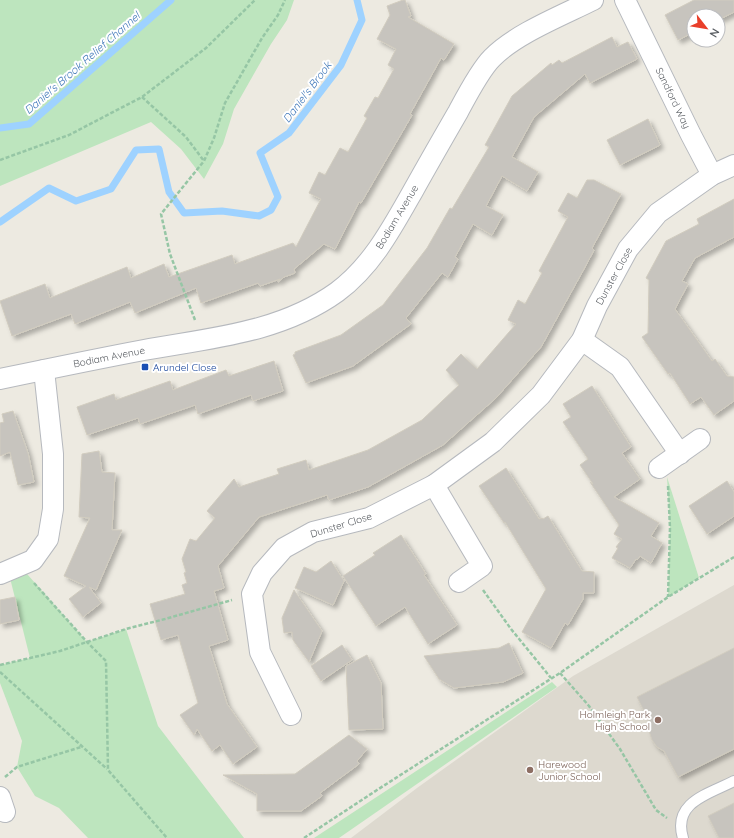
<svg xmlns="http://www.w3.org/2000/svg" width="734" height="838" viewBox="0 0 734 838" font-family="Quicksand,sans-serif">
<defs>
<filter id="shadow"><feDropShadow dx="3.5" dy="3.5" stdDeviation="2" flood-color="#0004"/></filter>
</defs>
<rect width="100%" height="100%" fill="#edeae1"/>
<polygon fill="#ddd9cf" points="734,585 734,838 351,838 417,788 573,676"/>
<g fill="#bde5be">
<polygon points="0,0 294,0 287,20 271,44 234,109 223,144 204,179 181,149 151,122 0,186"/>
<polygon points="667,477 699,578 668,597 670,528"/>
<polygon points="20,566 87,642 126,629 158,726 244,838 88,838 59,808 35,796 17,767 22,741 0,683 0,665 30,658 8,570"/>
<polygon points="552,682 557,687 339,838 314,838"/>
</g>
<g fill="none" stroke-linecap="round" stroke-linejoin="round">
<g stroke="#9ed2ff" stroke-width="7">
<polyline points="0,128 29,124 171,0"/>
<polyline points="0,222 49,188 76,201 111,189 136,150 159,149 169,192 184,213 222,211 259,216 271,210 278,197 260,153 289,133 341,65 362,20 357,0"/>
</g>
</g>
<g fill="#c7c4be" stroke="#d1ccbf" filter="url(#shadow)">
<polygon points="403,0 405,0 411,16 408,17 454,44 444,60 441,58 410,114 412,115 361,203 359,202 335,249 324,244 294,269 295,273 284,277 278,282 280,279 260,286 258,283 201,303 196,288 135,313 130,302 75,324 71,314 12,336 0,301 45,284 50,298 127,267 131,278 164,264 169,277 232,255 235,264 293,243 296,247 321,199 309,193 319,172 325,175 340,148 348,152 367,118 364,116 375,97 378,98 394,69 388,65 396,49 377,39 390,15 387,6"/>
<polygon points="694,0 734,0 734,12 718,20 718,16 694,16 694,32 678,40 665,15"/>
<polygon points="612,37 617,47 628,42 637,59 590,83 585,74 534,117 512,157 538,172 527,191 502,176 486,206 503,215 492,235 473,224 455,257 458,259 448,277 442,273 406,318 411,324 353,366 306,383 293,355 295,354 295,352 341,335 383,305 427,248 450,208 452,209 489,147 485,145 512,96 551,63 552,65 559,60 562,63"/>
<polygon points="648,119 660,145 620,165 607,140"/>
<polygon points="587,180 594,180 621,194 592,248 594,250 585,267 541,347 496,398 443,445 368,487 329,500 327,495 259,517 218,566 224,588 214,591 228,640 209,646 227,704 257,747 233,764 220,745 212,751 197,729 194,735 180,715 198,703 178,635 161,640 150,604 185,594 182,585 187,583 184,573 186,572 182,559 190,539 196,541 215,518 207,511 234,479 239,487 279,474 277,469 306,460 309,470 368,450 422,420 459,385 446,370 461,354 477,369 516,324 508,320 518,300 525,304 542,273 539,271 568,217 558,211 568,193 577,198"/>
<polygon points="734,199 734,237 695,258 682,281 688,284 675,309 712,361 715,359 727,376 734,377 734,401 714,415 701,397 690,404 670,373 668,374 642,337 648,333 649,280 646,278 666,241 699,224 697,219"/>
<polygon points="274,361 283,391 253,401 251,395 198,414 195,405 140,424 138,418 87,435 77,407 114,394 116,400 170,381 173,390 226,370 229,376"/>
<polygon points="592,386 631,447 622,453 640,479 614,497 659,523 651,536 662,543 651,563 640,556 637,560 636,559 630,568 612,558 618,548 616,547 622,539 614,534 619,525 590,482 593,484 580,465 588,459 563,422 571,417 563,404"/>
<polygon points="13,411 28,453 34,482 18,485 10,452 0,456 0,423 4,422 2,414"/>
<polygon points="99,451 102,472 115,473 112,530 122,530 96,590 89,587 101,603 83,617 69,599 86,586 64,576 90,518 79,517 82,454"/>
<polygon points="506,468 539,519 542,518 543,519 548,516 582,571 594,572 594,593 583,593 583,599 568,625 565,623 551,648 522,632 546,589 505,522 504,523 479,486"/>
<polygon points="727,481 734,492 734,516 707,534 689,506"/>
<polygon points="401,535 426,574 424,575 457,625 428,644 405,607 376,626 343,576 375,555 373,553"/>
<polygon points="331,561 344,581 333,605 295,588 304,567 316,572"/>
<polygon points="294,590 322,631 309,662 293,640 292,632 284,633 282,618"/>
<polygon points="15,597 19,620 0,624 0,600"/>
<polygon points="509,643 523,673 503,682 454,688 439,679 424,656 499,648"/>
<polygon points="342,645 352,660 321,681 311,666"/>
<polygon points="734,648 734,749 678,777 664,751 657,747 652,740 649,731 650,723 637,697"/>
<polygon points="367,655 381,683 383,729 349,730 346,666"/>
<polygon points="349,735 367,749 357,761 359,764 320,793 322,796 301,811 257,811 257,794 223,775 295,774"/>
<polygon points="734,803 734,838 719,838 708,816"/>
</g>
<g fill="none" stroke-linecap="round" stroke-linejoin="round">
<defs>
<path id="lane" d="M683,838C672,802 709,794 734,781"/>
<g id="street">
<polyline points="625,0 691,135 712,175"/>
<polyline points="582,340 620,367 680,454"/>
<path d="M0,379C48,369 96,359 144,350C210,338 280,333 337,292C372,266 392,228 413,191C428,164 443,138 458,112C466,97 480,70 492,58C515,34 563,15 593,0"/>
<polyline points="659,468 700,439"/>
<polyline points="434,485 482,566 459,582"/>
<polyline points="0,574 33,560 48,539 53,509 53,454 44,370"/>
<polyline points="291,715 260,652 252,594 262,573 284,548 313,532 369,518 434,485 493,442 541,395 582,340 597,306 628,249 658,213 712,175 734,165"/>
<polyline points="0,797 5,812"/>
</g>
</defs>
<use href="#lane" stroke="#b6b9be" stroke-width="12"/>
<use href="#street" stroke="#b6b9be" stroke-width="22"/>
<g stroke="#96c6a5" stroke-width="2.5" stroke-dasharray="4 2" stroke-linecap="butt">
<polyline points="142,97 186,137 204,161"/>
<polyline points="0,160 69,135 142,97 206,48 255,0"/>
<polyline points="195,320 170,254 161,214 204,161 214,138 225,103 262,38 278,15 285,0"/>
<polyline points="668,486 670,528 668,597"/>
<polyline points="34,583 87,642 106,661 108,770 167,838"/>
<polyline points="483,590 511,629 551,678"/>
<polyline points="0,665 60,651 126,629 165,619 232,600"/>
<polyline points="0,672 107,769"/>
<polyline points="560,673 589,706 620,749 656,810 667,818"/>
<polyline points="5,777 17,767 81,747"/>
<polyline points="304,838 377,790 560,673 668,597 734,557"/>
</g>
<use href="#lane" stroke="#fff" stroke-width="10"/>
<use href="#street" stroke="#fff" stroke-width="20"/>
</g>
<rect fill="#1a4fb4" stroke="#fff" stroke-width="1.5" x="141" y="363" width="8" height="8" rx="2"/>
<g fill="#8d6e63" stroke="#fff" stroke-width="1.5">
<circle cx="658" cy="720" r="4"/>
<circle cx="530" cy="770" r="4"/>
</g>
<g text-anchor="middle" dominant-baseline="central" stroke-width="4" stroke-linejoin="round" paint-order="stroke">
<g font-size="10" fill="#595d62" stroke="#fff">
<text transform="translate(673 98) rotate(64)">Sandford Way</text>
<text transform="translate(397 217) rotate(-59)">Bodiam Avenue</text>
<text transform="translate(614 276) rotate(-61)">Dunster Close</text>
<text transform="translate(109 357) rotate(-11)">Bodiam Avenue</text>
<text transform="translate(341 525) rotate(-17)">Dunster Close</text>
</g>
<g font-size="10" fill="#164399" stroke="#fff" text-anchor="start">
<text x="153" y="367">Arundel Close</text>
</g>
<g font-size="10" fill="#785e54" stroke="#fff" text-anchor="end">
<text x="650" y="714">Holmleigh Park<tspan x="650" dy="12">High School</tspan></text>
<text x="538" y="764" text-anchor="start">Harewood<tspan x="538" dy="12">Junior School</tspan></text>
</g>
<g font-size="11" font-style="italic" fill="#3f77b9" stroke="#fff">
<text transform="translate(82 63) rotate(-41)">Daniel's Brook Relief Channel</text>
<text transform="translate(307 92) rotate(-53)">Daniel's Brook</text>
</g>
</g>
<g transform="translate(706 28) rotate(121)"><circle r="19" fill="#ffffff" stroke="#bdbec0"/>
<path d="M0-3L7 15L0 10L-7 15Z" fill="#e93f2a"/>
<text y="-6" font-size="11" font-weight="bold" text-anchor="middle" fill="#595d62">N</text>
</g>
</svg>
